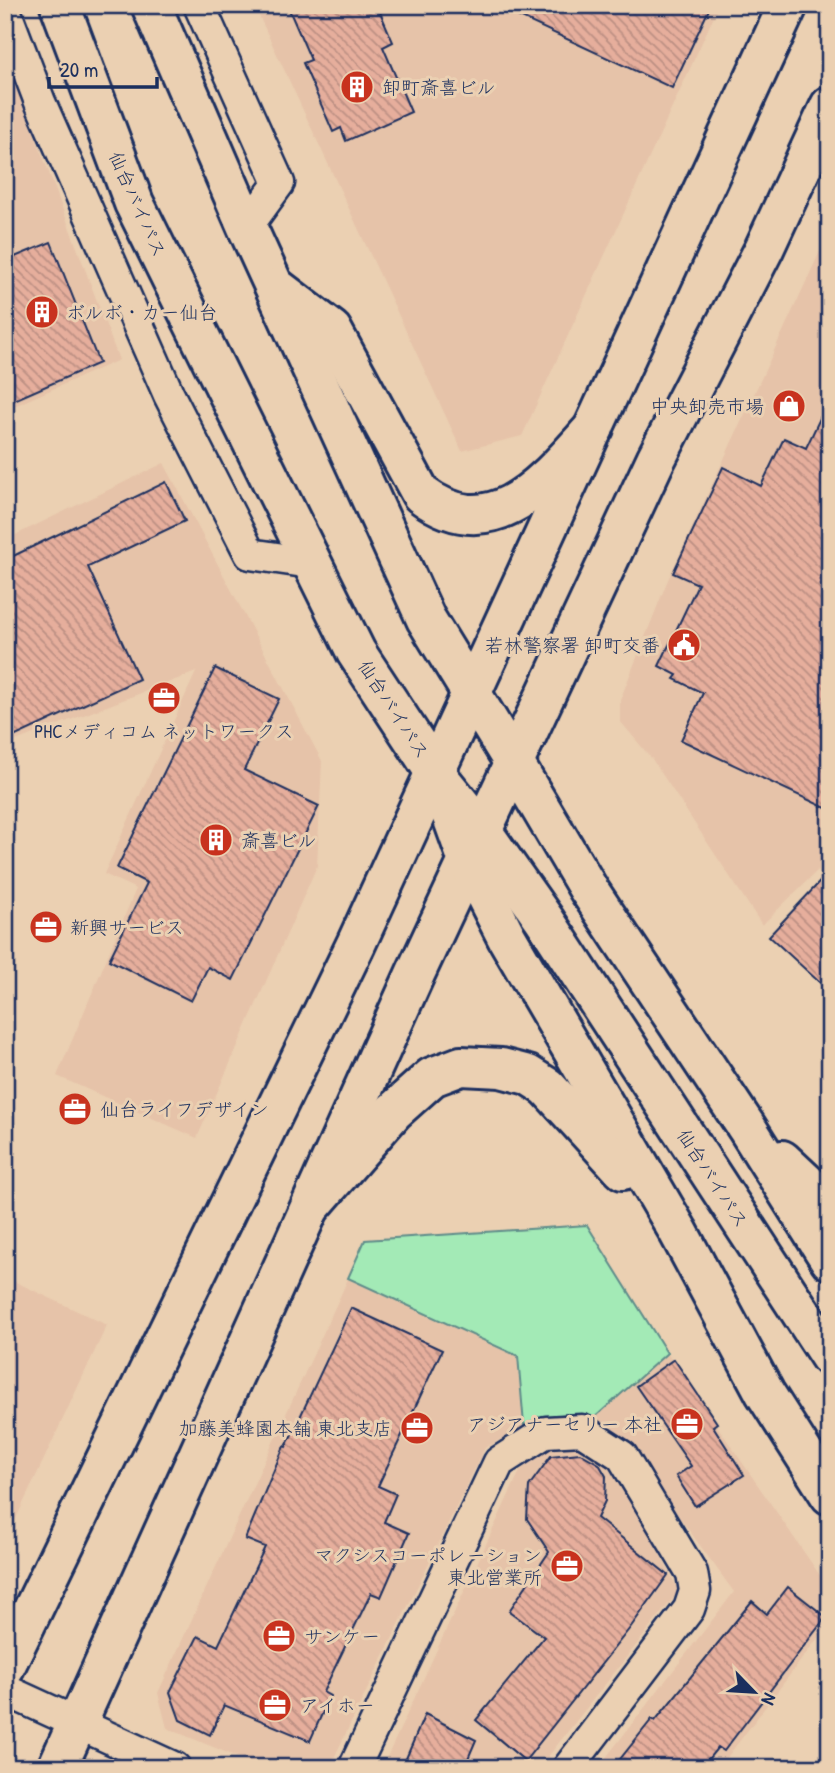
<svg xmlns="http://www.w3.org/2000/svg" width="835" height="1773" viewBox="0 0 835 1773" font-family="'Patrick Hand','Klee One',sans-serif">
<defs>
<pattern id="building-back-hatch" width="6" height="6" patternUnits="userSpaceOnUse" patternTransform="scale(1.75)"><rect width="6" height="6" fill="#e6ae9c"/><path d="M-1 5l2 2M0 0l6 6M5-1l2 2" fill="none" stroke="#ba8e82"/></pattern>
</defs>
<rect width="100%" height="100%" fill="#ebd0b2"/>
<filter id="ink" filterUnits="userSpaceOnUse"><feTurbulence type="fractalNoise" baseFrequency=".0143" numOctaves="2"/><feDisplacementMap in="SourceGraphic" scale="14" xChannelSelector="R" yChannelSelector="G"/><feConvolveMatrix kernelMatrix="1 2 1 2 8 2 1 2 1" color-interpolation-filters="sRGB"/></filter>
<g filter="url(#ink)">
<g fill="#e6c3a9">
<polygon points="254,5 719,5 522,436 462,451"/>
<polygon points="5,55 119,360 5,410"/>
<polygon points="830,230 830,881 818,870 762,925 652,759 620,721 620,700 667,582"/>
<polygon points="164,463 322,761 317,866 197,1138 57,1076 136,889 104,874 196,672 5,745 5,540"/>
<polygon points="5,1277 107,1325 5,1542"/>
<polygon points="348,1279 517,1356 524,1426 485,1448 329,1768 264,1768 167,1728 158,1693"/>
<polygon points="667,1353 830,1590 830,1622 719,1768 598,1768 734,1592 621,1437 593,1419"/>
<polygon points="570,1443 599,1451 618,1474 679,1591 539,1768 382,1768 520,1471 546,1445"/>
</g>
<polygon fill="#a3eab6" stroke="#5f8c8a" stroke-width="2" points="587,1225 667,1353 593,1419 565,1414 524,1425 518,1356 348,1278 365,1240"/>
<g fill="url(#building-back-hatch)" stroke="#1b2f5e" stroke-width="2">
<polygon points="287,5 377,5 393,42 383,47 411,112 346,141 341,128 333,132 303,63 311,60"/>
<polygon points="494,5 711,5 672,88"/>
<polygon points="51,242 99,363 5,404 5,261"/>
<polygon points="830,397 830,810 681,740 703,693 674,679 677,675 659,666 698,584 673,573 723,467 761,486 784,438 806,448"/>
<polygon points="166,482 185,521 88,567 139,679 5,741 5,560"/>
<polygon points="215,668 279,699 244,770 319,806 233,980 208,967 191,1001 109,960 147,883 117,868"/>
<polygon points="830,871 830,992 769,936"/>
<polygon points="351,1308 442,1350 378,1486 396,1494 384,1522 409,1533 381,1597 371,1593 323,1692 330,1696 310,1741 224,1705 210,1735 180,1720 170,1692 198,1636 218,1646 265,1547 245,1539 284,1446 286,1447"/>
<polygon points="674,1359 717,1423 713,1426 744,1475 695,1506 676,1476 691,1466 636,1386"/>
<polygon points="580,1453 599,1464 606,1476 605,1501 597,1518 668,1575 630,1628 525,1761 476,1720 544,1637 509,1611 549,1552 527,1519 529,1486 551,1456"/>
<polygon points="788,1587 826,1617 724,1751 718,1747 701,1768 613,1768 652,1719 655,1721 752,1601 767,1614"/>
<polygon points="425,1714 476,1740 464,1768 402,1768"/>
</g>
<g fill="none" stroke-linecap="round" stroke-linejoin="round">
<defs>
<g id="street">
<polyline points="199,5 279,183 247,227"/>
<polyline points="5,10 40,102 169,395 250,554 311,563"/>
<polyline points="5,1690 175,1768"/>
<polyline points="354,1768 499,1462 546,1432 582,1430 622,1456 692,1573 695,1591 689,1609 568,1768"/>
</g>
<g id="secondary">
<polyline points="5,1667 356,944 788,5"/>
<polyline points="57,1768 416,972 656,459 764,249 830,106"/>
</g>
<g id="highway">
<polyline points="60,5 134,203 356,652 436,774 482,831 544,919 830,1357"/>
<polyline points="151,5 247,227 426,619 514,763 589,890 747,1128 830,1260"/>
<path d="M277,288L332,330L421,494C494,549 547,479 594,428"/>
<polyline points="449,808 468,861 507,938 678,1231 765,1393 830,1495"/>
<polyline points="782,1160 830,1205"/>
<polyline points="313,1204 394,1111 432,1077 461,1066 501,1068 528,1075 547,1087 623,1170"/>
</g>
</defs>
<use href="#street" stroke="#1b2f5e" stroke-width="35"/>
<use href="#secondary" stroke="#1b2f5e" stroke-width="44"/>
<use href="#highway" stroke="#1b2f5e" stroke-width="44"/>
<use href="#street" stroke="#ebd0b2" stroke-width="30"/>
<use href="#secondary" stroke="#ebd0b2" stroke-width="38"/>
<use href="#highway" stroke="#ebd0b2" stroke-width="38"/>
</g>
</g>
<defs>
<symbol id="building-disc" viewBox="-11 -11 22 22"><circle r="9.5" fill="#c8321e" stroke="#ebd0b2"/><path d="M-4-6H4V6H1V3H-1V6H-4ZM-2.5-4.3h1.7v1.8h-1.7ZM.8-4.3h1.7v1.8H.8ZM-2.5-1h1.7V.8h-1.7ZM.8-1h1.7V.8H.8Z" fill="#fff"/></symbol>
<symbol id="shop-disc" viewBox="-11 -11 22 22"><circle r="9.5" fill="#c8321e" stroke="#ebd0b2"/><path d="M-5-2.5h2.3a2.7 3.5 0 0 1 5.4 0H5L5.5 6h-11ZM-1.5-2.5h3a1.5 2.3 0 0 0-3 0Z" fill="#fff"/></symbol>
<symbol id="civic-disc" viewBox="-11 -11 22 22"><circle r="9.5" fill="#c8321e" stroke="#ebd0b2"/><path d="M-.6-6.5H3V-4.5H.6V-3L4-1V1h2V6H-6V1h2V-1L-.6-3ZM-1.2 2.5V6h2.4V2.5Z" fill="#fff"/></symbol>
<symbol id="office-disc" viewBox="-11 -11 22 22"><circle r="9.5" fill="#c8321e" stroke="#ebd0b2"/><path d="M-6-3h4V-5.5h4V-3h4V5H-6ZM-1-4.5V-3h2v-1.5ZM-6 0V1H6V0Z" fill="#fff"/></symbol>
</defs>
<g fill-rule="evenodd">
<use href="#building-disc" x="338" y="68" width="38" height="38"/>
<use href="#building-disc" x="23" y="293" width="38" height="38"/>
<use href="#shop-disc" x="770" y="387" width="38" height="38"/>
<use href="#civic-disc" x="665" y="626" width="38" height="38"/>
<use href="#office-disc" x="145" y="679" width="38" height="38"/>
<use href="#building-disc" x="197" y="821" width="38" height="38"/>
<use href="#office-disc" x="27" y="908" width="38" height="38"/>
<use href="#office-disc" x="56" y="1090" width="38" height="38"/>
<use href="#office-disc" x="668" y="1405" width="38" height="38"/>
<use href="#office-disc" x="398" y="1409" width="38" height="38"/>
<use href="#office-disc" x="548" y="1547" width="38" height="38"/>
<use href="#office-disc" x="260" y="1617" width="38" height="38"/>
<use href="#office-disc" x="256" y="1686" width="38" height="38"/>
</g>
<g text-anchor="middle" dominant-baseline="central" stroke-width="6" stroke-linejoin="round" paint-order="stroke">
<g font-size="19" fill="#1b2f5e" stroke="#ebd0b2" text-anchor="start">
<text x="382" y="87">卸町斎喜ビル</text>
<text x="66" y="312">ボルボ・カー仙台</text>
<text x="764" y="406" text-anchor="end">中央卸売市場</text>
<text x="660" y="645" text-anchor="end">若林警察署 卸町交番</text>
<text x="164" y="731" text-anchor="middle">PHCメディコム ネットワークス</text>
<text x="241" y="840">斎喜ビル</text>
<text x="70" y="927">新興サービス</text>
<text x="100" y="1109">仙台ライフデザイン</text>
<text x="662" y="1424" text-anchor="end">アジアナーセリー 本社</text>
<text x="392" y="1428" text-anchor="end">加藤美蜂園本舗 東北支店</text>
<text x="542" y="1555" text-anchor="end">マクシスコーポレーション<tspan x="542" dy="22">東北営業所</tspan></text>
<text x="304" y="1636">サンケー</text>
<text x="300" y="1705">アイホー</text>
</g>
<g font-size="19" fill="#1b2f5e" stroke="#ebd0b2">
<text transform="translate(138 204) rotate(66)">仙台バイパス</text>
<text transform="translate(394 709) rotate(57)">仙台バイパス</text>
<text transform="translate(713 1178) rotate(57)">仙台バイパス</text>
</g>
</g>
<rect width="835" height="1773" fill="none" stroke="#ebd0b2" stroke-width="28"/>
<rect x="14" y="14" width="807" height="1745" fill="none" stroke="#1b2f5e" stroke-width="2.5" filter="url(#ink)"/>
<g transform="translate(754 1692) rotate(115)" stroke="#ebd0b2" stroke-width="5" paint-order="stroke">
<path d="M0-5L12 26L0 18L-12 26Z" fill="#1b2f5e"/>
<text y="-10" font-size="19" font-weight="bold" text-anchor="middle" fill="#1b2f5e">N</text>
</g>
<path d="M49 77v10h108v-10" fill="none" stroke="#1b2f5e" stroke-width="3.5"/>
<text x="60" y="77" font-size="21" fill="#1b2f5e" stroke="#ebd0b2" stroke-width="5" paint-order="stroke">20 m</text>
</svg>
